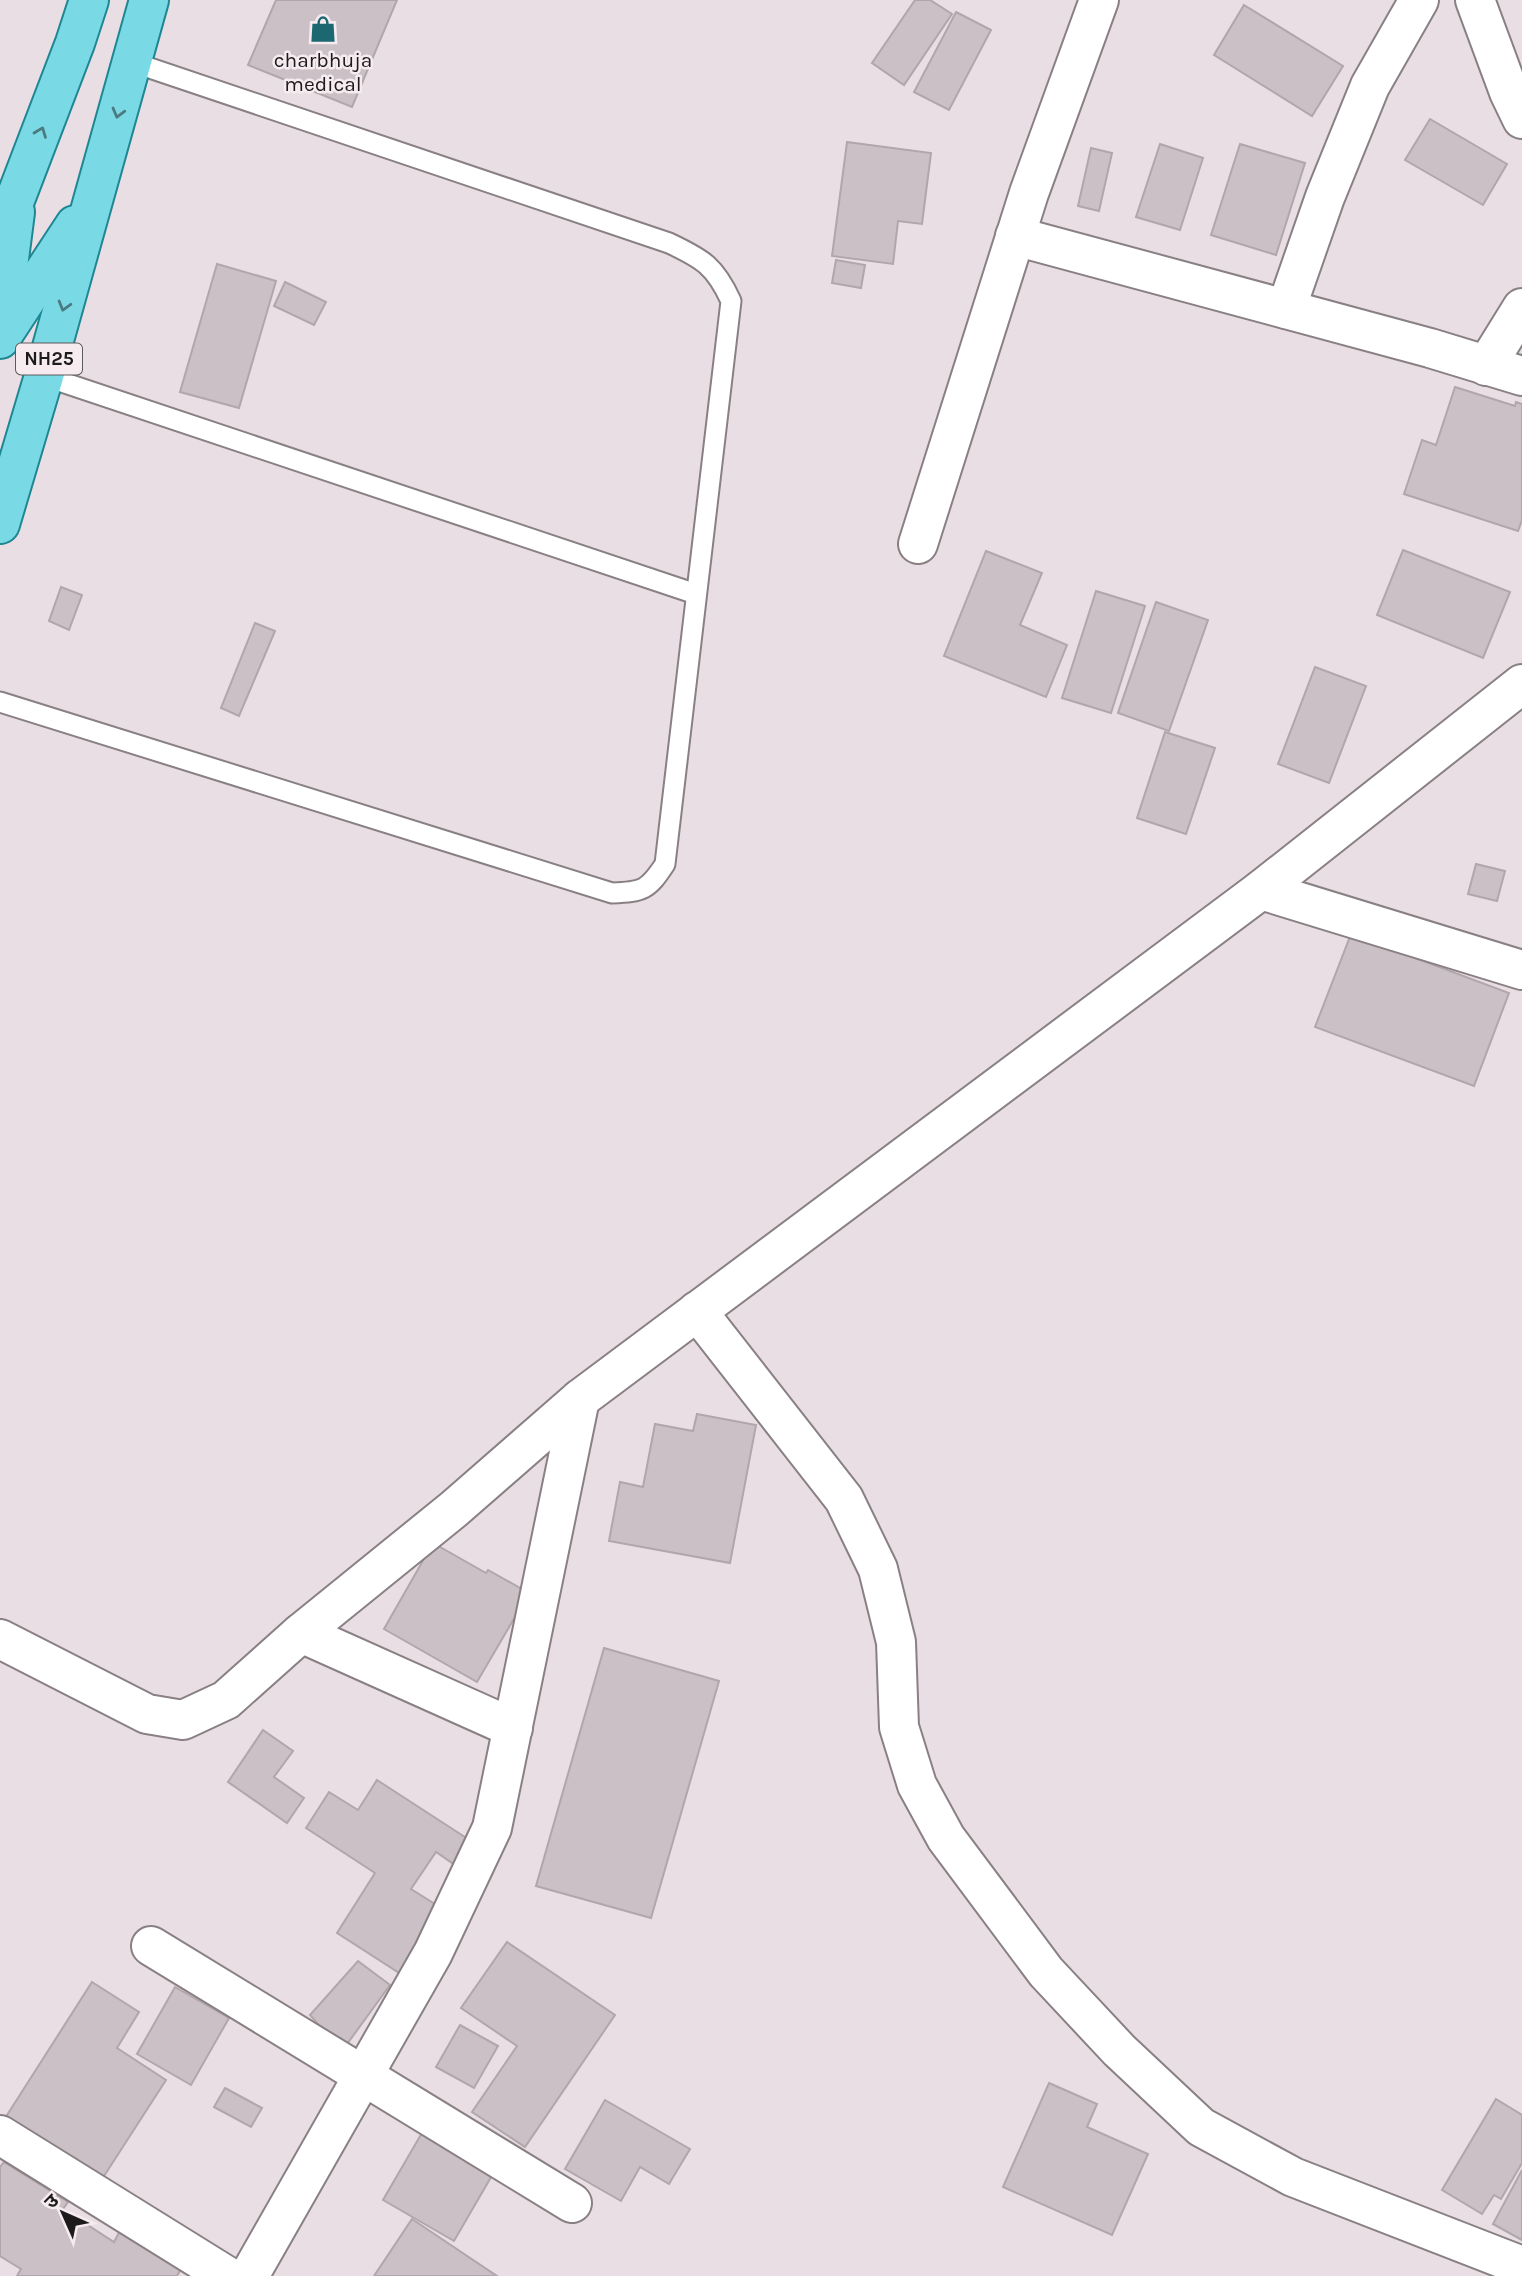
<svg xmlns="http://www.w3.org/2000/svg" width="1522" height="2276" viewBox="0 0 1522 2276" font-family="Karla,'Noto Sans Devanagari',sans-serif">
<rect width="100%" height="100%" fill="#e9dee3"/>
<g fill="#cac0c5" stroke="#b0a6ab" stroke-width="2">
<polygon points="276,0 397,0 352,107 248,65"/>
<polygon points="915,0 930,0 952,14 904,85 872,63"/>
<polygon points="1244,5 1343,66 1312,116 1214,55"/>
<polygon points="956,12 991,30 949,110 914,92"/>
<polygon points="1430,119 1507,164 1483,205 1405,160"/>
<polygon points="847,142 931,153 922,224 898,221 893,264 832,256"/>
<polygon points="1160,144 1203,158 1180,230 1136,217"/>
<polygon points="1240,144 1305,163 1276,255 1211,235"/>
<polygon points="1091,148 1112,153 1099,211 1078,206"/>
<polygon points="836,260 865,265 861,288 832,283"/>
<polygon points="217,264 276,281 239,408 180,392"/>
<polygon points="285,282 326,302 314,325 274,306"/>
<polygon points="1455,387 1515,406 1516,402 1522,404 1522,520 1518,531 1404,494 1422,440 1436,445"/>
<polygon points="1403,550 1510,592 1483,658 1377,615"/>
<polygon points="986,551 1042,573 1020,625 1067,645 1046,697 944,656"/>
<polygon points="61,587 82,595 69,630 49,621"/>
<polygon points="1096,591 1145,606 1111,713 1062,698"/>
<polygon points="1156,602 1208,620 1169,731 1118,713"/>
<polygon points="255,623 275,631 239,716 221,708"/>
<polygon points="1315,667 1366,686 1329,783 1278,764"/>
<polygon points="1165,732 1215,748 1186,834 1137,818"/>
<polygon points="1476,864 1505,871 1497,901 1468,894"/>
<polygon points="1351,934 1509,993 1474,1086 1315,1027"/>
<polygon points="697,1414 756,1425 730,1563 609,1541 620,1482 643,1487 655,1424 693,1431"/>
<polygon points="433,1543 486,1573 488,1570 529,1593 477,1682 384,1629"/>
<polygon points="604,1648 719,1681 651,1918 536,1886"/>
<polygon points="263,1730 293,1751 274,1777 304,1798 287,1823 228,1782"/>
<polygon points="377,1780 471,1841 455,1865 436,1852 411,1889 446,1911 404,1976 337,1933 375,1873 306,1828 329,1792 358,1810"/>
<polygon points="507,1942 615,2015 525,2147 472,2112 517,2046 461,2008"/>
<polygon points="358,1961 390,1985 342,2051 310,2015"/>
<polygon points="92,1982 139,2012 117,2048 166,2080 97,2187 0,2126"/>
<polygon points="175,1987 229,2018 191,2085 137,2054"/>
<polygon points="460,2025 498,2046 474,2088 436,2067"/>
<polygon points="1049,2083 1097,2104 1087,2127 1148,2154 1112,2235 1003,2187"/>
<polygon points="225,2088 262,2108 251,2127 214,2107"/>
<polygon points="1496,2099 1522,2115 1522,2163 1501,2199 1494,2195 1482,2214 1442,2190"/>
<polygon points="605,2100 690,2149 669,2184 640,2167 621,2201 565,2169"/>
<polygon points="423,2131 494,2172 454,2241 383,2200"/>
<polygon points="4,2162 68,2202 63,2209 114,2242 121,2229 182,2267 177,2276 17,2276 21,2269 0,2256 0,2167"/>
<polygon points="1522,2170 1522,2240 1493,2224"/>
<polygon points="412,2219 497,2276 374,2276"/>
</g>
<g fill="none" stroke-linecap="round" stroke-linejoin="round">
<defs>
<g id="lane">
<polyline points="44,376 696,594"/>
<path d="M0,702L612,893C643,892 648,890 665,864L731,301C715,266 703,259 669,243L132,62"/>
</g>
<g id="street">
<polyline points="1475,0 1509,92 1522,119"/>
<polyline points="1015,236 1430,348 1522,376"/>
<polyline points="1286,309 1325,197 1370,86 1419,0"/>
<polyline points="1486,366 1522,308"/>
<polyline points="918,544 1029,193 1099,0"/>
<polyline points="1261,890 1522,970"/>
<polyline points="697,1311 844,1499 878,1569 896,1642 899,1727 917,1785 946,1838 1046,1972 1119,2050 1201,2127 1293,2177 1522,2266"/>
<polyline points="301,1633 513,1728"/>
<polyline points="0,1639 147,1714 183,1720 226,1700 301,1633 454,1509 580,1399 1261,890 1522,684"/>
<polyline points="151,1946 572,2203"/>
<polyline points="0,2135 227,2276"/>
<polyline points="249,2276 433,1953 492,1828 580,1399"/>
</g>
<g id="primary">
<polyline points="0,239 75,43 89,0"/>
<polyline points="0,329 15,212"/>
<polyline points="0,339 75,225"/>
<polyline points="0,524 44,376 149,0"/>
</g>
</defs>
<use href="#lane" stroke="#898084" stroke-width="23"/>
<use href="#street" stroke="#898084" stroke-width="42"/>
<use href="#primary" stroke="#1e8793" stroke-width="42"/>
<use href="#lane" stroke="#fff" stroke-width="19"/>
<use href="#street" stroke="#fff" stroke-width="38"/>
<use href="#primary" stroke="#79dae5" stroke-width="38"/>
</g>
<defs><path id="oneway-chevron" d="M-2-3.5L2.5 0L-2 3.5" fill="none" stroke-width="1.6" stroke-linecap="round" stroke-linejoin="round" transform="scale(1.75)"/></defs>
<g stroke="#4b7a80">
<use href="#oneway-chevron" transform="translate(118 113) rotate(105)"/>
<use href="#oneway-chevron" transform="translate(41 132) rotate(-69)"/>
<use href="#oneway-chevron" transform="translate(64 306) rotate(106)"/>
</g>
<defs>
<symbol id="shop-bare" viewBox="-9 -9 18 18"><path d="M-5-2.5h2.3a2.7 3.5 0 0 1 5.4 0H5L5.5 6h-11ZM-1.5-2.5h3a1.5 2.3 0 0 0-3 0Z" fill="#1c6871" stroke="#f6ecf0" stroke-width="2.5" paint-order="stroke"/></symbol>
</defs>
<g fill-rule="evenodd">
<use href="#shop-bare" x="304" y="10" width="38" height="38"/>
</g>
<g text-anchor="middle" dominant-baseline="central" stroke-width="5" stroke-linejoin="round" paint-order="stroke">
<rect fill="#f6ecf0" stroke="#5e595b" stroke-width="2" x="16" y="343.5" width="66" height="31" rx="5"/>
<g font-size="19" font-weight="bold" fill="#1d1a1b">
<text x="49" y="359">NH25</text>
</g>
<g font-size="21" fill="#1d1a1b" stroke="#f6ecf0">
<text x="323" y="60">charbhuja<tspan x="323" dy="24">medical</tspan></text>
</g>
</g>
<g transform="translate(63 2213) rotate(315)" stroke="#f6ecf0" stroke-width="5" paint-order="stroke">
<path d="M0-5L12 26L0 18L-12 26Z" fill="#1d1a1b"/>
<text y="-10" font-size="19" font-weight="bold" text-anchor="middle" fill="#1d1a1b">उ</text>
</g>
</svg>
